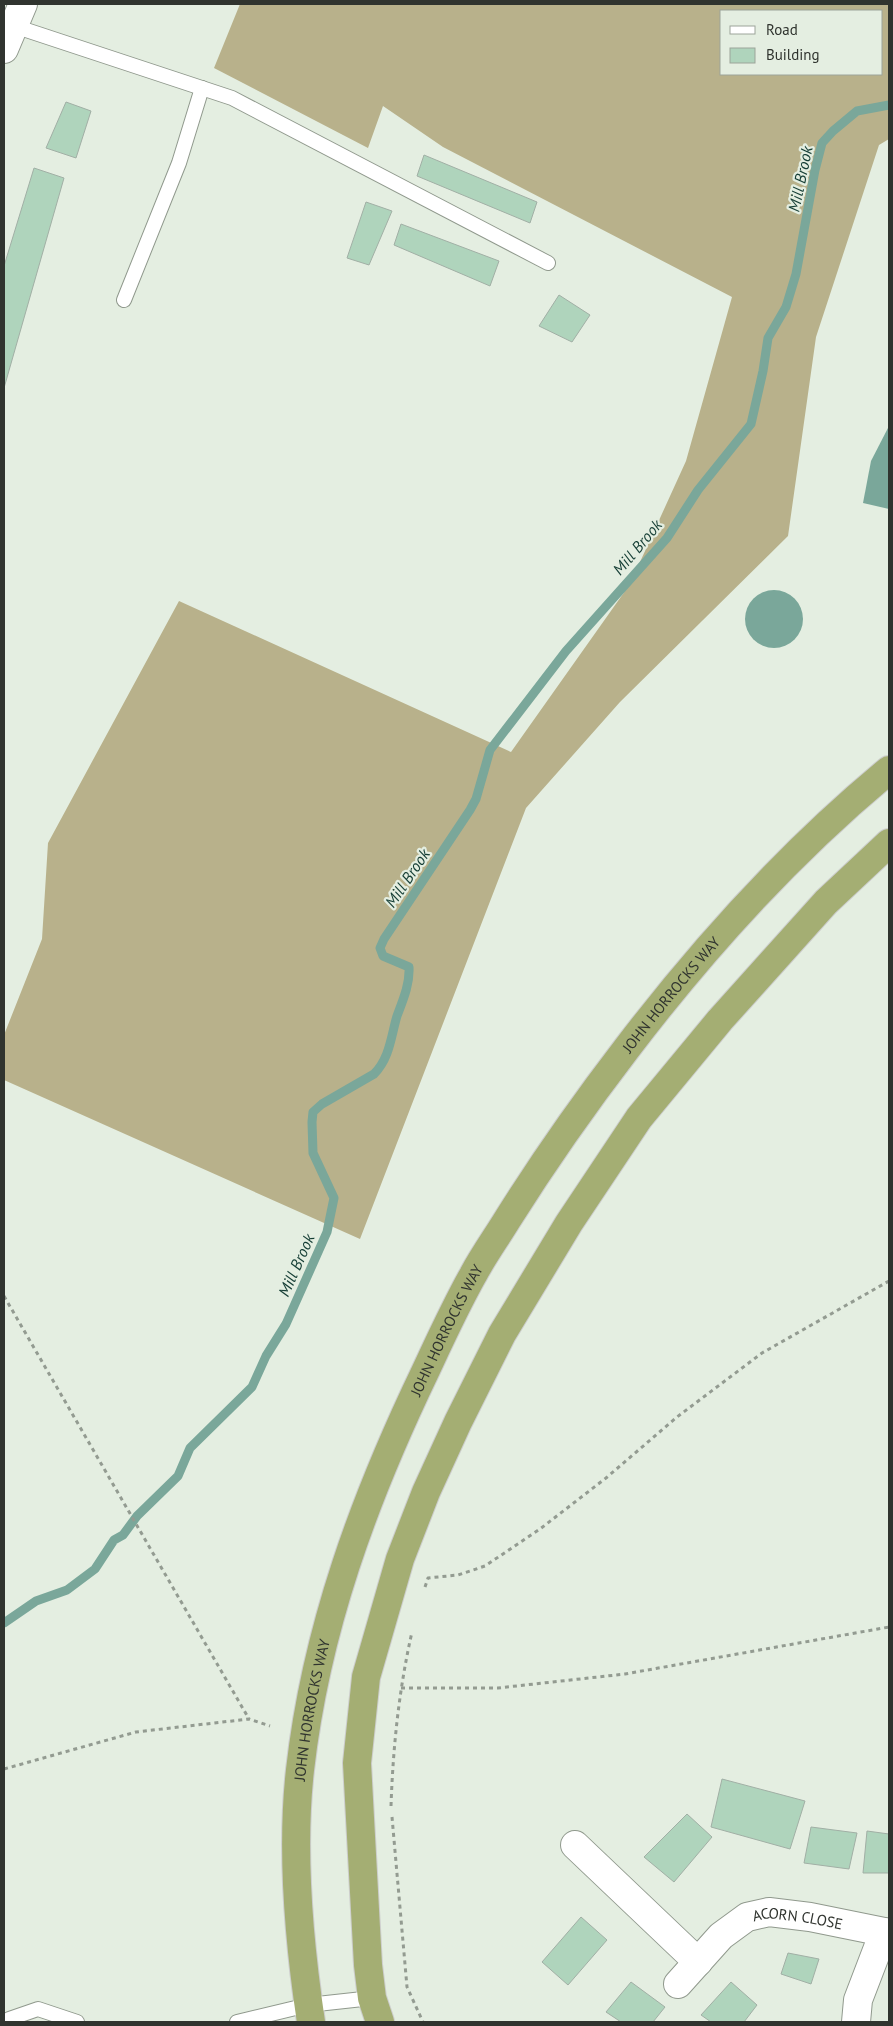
<svg xmlns="http://www.w3.org/2000/svg" width="893" height="2026" viewBox="0 0 893 2026" font-family="'PT Sans',sans-serif">
<rect width="100%" height="100%" fill="#e4eee1"/>
<path fill="#b8b18b" fill-rule="evenodd" d="M240,4H889V139L879,145L816,337L788,536L620,702L526,808L360,1239L4,1080V1035L42,939L48,843L179,601L511,752L630,584L686,461L732,297L443,147L383,106L368,148L214,68ZM722,11H882V74H722Z"/>
<g fill="#7aa79a">
<polygon points="889,426 889,509 863,503 871,461"/>
<circle cx="774" cy="619" r="29"/>
</g>
<g fill="none" stroke-linecap="round" stroke-linejoin="round">
<path stroke="#7aa79a" stroke-width="9" d="M4,1623L36,1601L67,1590L95,1569L114,1540L123,1535L137,1516L178,1476L190,1448L252,1387L266,1356L286,1324L327,1232L334,1198L313,1153L312,1122L313,1112L322,1104L374,1074C390,1058 391,1036 397,1016C403,1000 410,984 409,967L383,956L380,948L384,939L470,810L476,799L490,750L566,651L667,538L698,490L751,424L763,371L768,338L786,307L796,274L815,170L822,143L833,131L857,111L889,105"/>
</g>
<g fill="#afd4bc" stroke="#a1afa5">
<polygon points="66,102 91,111 76,158 46,148"/>
<polygon points="424,155 537,202 530,223 417,176"/>
<polygon points="34,168 64,178 4,388 4,266"/>
<polygon points="366,202 392,211 369,265 347,258"/>
<polygon points="401,224 499,261 490,286 394,245"/>
<polygon points="559,295 590,315 572,342 539,326"/>
<polygon points="722,1779 805,1801 790,1849 711,1827"/>
<polygon points="687,1814 712,1837 674,1882 644,1857"/>
<polygon points="811,1827 857,1833 849,1869 804,1863"/>
<polygon points="867,1831 889,1834 889,1873 863,1873"/>
<polygon points="581,1917 607,1940 568,1985 542,1962"/>
<polygon points="788,1953 819,1959 811,1984 781,1974"/>
<polygon points="631,1982 665,2007 653,2022 621,2022 606,2012"/>
<polygon points="731,1982 757,2005 744,2022 711,2022 701,2015"/>
</g>
<g fill="none" stroke-linecap="round" stroke-linejoin="round">
<defs>
<g id="service">
<polyline points="14,26 232,98 548,263"/>
<polyline points="124,300 179,163 202,88"/>
<polyline points="7,2022 9,2019 38,2009 77,2022"/>
<polyline points="237,2022 308,2005 372,1998"/>
</g>
<g id="minor">
<polyline points="575,1845 698,1962"/>
<path id="s1" d="M678,1984L721,1936L747,1917L769,1912L810,1917L889,1933"/>
<polyline points="856,2022 858,2000 884,1932"/>
</g>
<polyline id="tertiary" points="4,49 23,4"/>
<g id="trunk">
<path id="s2" d="M311,2022C299,1942 291,1850 300,1770C316,1629 364,1499 425,1372C440,1340 455,1307 473,1275C483,1256 496,1238 507,1220C544,1161 584,1104 627,1048C704,947 791,851 889,770"/>
<polyline points="380,2022 372,1998 368,1965 357,1763 366,1677 400,1559 426,1492 458,1422 502,1334 569,1223 639,1118 720,1020 826,902 889,843"/>
</g>
</defs>
<use href="#service" stroke="#90998d" stroke-width="16"/>
<use href="#minor" stroke="#90998d" stroke-width="30"/>
<use href="#tertiary" stroke="#90998d" stroke-width="30"/>
<use href="#trunk" stroke="#cdcecd" stroke-width="30"/>
<g stroke="#939b91" stroke-width="3" stroke-dasharray="4 4" stroke-linecap="butt">
<polyline points="4,1296 249,1719"/>
<polyline points="425,1587 428,1578 458,1575 485,1566 540,1529 606,1478 677,1417 762,1353 889,1281"/>
<polyline points="401,1688 498,1688 625,1674 889,1627"/>
<polyline points="4,1769 136,1732 249,1719 270,1726"/>
<path d="M391,1806C393,1747 399,1689 412,1632"/>
<polyline points="392,1817 407,1987 423,2022"/>
</g>
<use href="#service" stroke="#fff" stroke-width="14"/>
<use href="#minor" stroke="#fff" stroke-width="28"/>
<use href="#tertiary" stroke="#fff" stroke-width="28"/>
<use href="#trunk" stroke="#a4ae73" stroke-width="28"/>
</g>
<g text-anchor="middle" dominant-baseline="central" stroke-width="4.5" stroke-linejoin="round" paint-order="stroke">
<g font-size="15" fill="#30342f" stroke="#e4eee1">
<text stroke="none"><textPath href="#s2" startOffset="1124">JOHN HORROCKS WAY</textPath></text>
<text stroke="none"><textPath href="#s2" startOffset="719">JOHN HORROCKS WAY</textPath></text>
<text stroke="none"><textPath href="#s2" startOffset="314">JOHN HORROCKS WAY</textPath></text>
<text stroke="none"><textPath href="#s1" startOffset="148">ACORN CLOSE</textPath></text>
</g>
<g font-size="16" font-style="italic" fill="#153e35" stroke="#e4eee1">
<text transform="translate(800 179) rotate(-78)">Mill Brook</text>
<text transform="translate(637 547) rotate(-50)">Mill Brook</text>
<text transform="translate(407 878) rotate(-56)">Mill Brook</text>
<text transform="translate(296 1265) rotate(-66)">Mill Brook</text>
</g>
</g>
<rect width="893" height="2026" fill="none" stroke="#30342f" stroke-width="10"/>
<rect x="720" y="10" width="162" height="65" fill="#e4eee1" stroke="#9ca49a"/>
<rect x="730" y="26" width="25" height="8" fill="#ffffff" stroke="#9ca49a"/>
<text x="766" y="35" font-size="15" fill="#30342f">Road</text>
<rect x="730" y="48" width="25" height="15" fill="#afd4bc" stroke="#9ca49a"/>
<text x="766" y="60" font-size="15" fill="#30342f">Building</text>
</svg>
